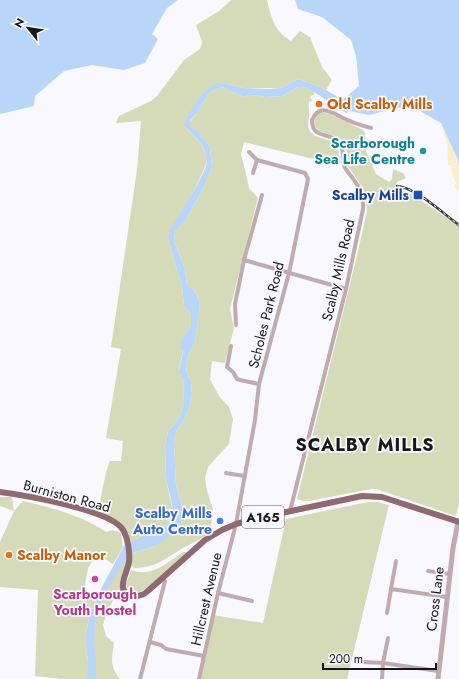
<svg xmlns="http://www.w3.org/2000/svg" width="459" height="679" viewBox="0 0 459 679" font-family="Jost,sans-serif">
<rect width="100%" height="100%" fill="#f8f8fe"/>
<g fill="#d5dbb9">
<path d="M231,0H267C271,17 274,31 291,41L300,31L310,37L322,67L332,80L326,90L321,87L298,79L281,88H243L228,84L203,92L184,126C194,136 204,144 207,158C209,166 174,227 168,239L182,287L184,305L191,315V325L183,337V350L179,370L184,381L183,404L181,413L174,425L168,431L164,449L165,451C166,461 165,472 167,483C168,494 176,511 171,522L128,543C127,524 118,522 103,514L100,502L106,472L110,461H121L123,441L106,438L121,349L111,347L137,170L141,121L116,123L119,116L151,101L157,96L184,60L200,49L202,42L196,25L219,11Z"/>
<path d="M223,87L232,92L244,97L249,95L266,97L282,96L298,87H303L314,92V95H312L310,98L312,99L311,102L309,101C308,107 310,113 309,117C304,141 323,135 337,144L341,163L309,158L244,142L241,154L246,174L249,188L258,198L230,309L234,328L225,363L212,361L210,379L219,396L229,407L233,419L229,444L208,467L205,478L207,491L213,509L210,533C201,539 192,543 183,548C164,559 156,568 134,568L131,565L130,554L155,546L181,526L183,510L176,485L174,446L175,433L183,422L190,406L192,383L187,374L186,365L189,353L195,342L200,302L194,290L187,285L185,269L174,241L175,232L186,220L204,187L212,167L210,147L200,133L190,126V122L197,113L207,96L210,92Z"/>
<polygon points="321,112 330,114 363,130 365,133 366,151 376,174 389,182 392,179 393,169 403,173 406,178 397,182 395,187 398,190 403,190 408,192 459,226 459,503 456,516 376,489 371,489 309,501 303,501 297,499 356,260 367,211 366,197 363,188 347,165 347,153 344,143 338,137 319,131 315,126 314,122 316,116"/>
<path d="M0,497H12L14,511L23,501C52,508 81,515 106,532L113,530L121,533L123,547L113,564L97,554L88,568L84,590L97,597L90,613L85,638L88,661V677L87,679H62L35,676L38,590L0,587V542L14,511L0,506Z"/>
<polygon points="368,502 377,502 389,505 347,679 199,679 213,615 263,623 286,519"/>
<path d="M183,552H187L150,586L138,593L129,591L126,584L131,570C151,578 167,563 183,552Z"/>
<path d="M127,557L122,592L113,600L107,612L103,625L106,636L114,643C112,659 109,665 120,679H96C96,667 94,654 94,642C93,611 109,581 127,557Z"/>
</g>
<polygon fill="#f9efca" points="441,123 458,160 459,168 459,192 454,186 456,183 452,175 451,165 448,165 447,144"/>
<g fill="#b9d6f9">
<polygon points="0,0 178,0 167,8 152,34 158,39 145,63 124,70 92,65 64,71 35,96 34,106 0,114"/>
<path d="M295,0H459V168L458,160L441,123L411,106L397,108L369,115L349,111L346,113L314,92L303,87H298L282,96L266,97L249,95L244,97L232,92L223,87L210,92L207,96L197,113L190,121V126L200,133L210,147L212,167L204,187L186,220L175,232L174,241L185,269L187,285L194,290L200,302L195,342L189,353L186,365L187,374L192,383L190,406L183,422L175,433L174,446L176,485L183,510L181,526L171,536L155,546L130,554L128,543L171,522C176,511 169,494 167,483C165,473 166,462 165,451L164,449L168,431L174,425L181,413L183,404L184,381L179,371L183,351L180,347L183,337L191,325V315L184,305L182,287L168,239L170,230C177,218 209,170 207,159C205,144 194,136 184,126L186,118L203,92L217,83L228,84L243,88L270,89L281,88L298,79L321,87L338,97L345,98L359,86L356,56L351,40L322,17L298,9Z"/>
<polygon points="125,544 127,557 105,593 100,606 95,625 94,642 96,659 96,679 87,679 88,661 85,638 90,613 103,585"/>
</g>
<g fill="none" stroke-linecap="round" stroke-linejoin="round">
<g stroke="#c1abae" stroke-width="4">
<polyline points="253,173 257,160"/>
<polyline points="244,260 346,289"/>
<polyline points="236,325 235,304 244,260 262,195"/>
<polyline points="231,346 227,367 233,372 237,379 240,380 259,384"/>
<polyline points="226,473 244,476"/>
<path d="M290,511L346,289L363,209C364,193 360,188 351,176C348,172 345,169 344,165C343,157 344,147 338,141C328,132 312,139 312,120C320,100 336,116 350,121C356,124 364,126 371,128"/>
<polyline points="428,571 450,574"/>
<polyline points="391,589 396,561"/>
<polyline points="218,593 252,601"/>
<polyline points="387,613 391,589 447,597"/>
<polyline points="150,642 161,645 166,649 204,656"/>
<polyline points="364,662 383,663 438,671"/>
<polyline points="140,679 165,581 163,578"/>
<polyline points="199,679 218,593 236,524 255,420 259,384 289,273 308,179 305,173 257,160 249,152"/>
<polyline points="382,679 383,663 388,638"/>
</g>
<polyline stroke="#c1abae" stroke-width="5" points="438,679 453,548 458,522"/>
<path stroke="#906a71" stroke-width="6" d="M0,492C23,495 112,510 123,530C128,538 130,553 129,562C127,574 113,593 135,597L144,594L149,590L205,540L222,530L236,524L258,518L362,496L382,497L459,522"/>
<defs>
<path id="rail" d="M397,186C417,188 442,213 459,225"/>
</defs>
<use href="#rail" stroke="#39393b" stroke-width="2.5"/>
<use href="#rail" stroke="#f8f8fe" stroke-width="1" stroke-dasharray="3" stroke-linecap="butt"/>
</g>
<g fill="#e8710a" stroke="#f8f8fe" stroke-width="1.5">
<circle cx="319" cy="104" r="4"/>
<circle cx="9" cy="555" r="4"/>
</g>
<circle fill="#0f9aa8" stroke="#f8f8fe" stroke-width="1.5" cx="423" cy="151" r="4"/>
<rect fill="#1a4fb4" stroke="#f8f8fe" stroke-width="1.5" x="413" y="190" width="10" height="10" rx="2"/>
<circle fill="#3f7fe0" stroke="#f8f8fe" stroke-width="1.5" cx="220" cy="521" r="4"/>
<circle fill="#d1479c" stroke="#f8f8fe" stroke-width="1.5" cx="95" cy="579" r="4"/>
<g text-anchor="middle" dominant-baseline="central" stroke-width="3.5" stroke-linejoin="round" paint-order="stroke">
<rect fill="#f8f8fe" stroke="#5b5b5e" stroke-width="1" x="242" y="506" width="42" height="22" rx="3"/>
<g font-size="13" font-weight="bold" fill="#18181a">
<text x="263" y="517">A165</text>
</g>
<g font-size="14" font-weight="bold" fill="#c56008" stroke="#f8f8fe" text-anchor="start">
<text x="327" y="104">Old Scalby Mills</text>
<text x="17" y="555">Scalby Manor</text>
</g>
<g font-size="14" font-weight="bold" fill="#0d838f" stroke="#f8f8fe" text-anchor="end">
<text x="415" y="143">Scarborough<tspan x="415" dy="16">Sea Life Centre</tspan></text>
</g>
<g font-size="14" font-weight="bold" fill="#164399" stroke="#f8f8fe" text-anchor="end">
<text x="409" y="195">Scalby Mills</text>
</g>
<g font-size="14" fill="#18181a" stroke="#f8f8fe">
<text transform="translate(338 270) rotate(-77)">Scalby Mills Road</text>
<text transform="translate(266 315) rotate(-76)">Scholes Park Road</text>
<text transform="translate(67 496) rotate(15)">Burniston Road</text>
<text transform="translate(206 599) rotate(-77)">Hillcrest Avenue</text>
<text transform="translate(435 599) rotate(-83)">Cross Lane</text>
</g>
<g font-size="14" font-weight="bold" fill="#366cbe" stroke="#f8f8fe" text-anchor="end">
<text x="212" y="513">Scalby Mills<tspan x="212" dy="16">Auto Centre</tspan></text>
</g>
<g font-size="14" font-weight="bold" fill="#b23c85" stroke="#f8f8fe">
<text x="95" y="594">Scarborough<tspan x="95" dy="16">Youth Hostel</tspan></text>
</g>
<g font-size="18" font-weight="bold" letter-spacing="1" fill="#18181a" stroke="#f8f8fe">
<text x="365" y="445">SCALBY MILLS</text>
</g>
</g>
<g transform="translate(28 28) rotate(300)" stroke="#f8f8fe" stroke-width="3" paint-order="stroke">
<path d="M0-3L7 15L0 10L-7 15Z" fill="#18181a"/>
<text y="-6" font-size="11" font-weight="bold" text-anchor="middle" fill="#18181a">N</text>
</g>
<path d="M323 663v6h113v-6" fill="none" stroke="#18181a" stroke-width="2"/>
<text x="329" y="663" font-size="12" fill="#18181a" stroke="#f8f8fe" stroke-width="3" paint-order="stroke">200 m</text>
</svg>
